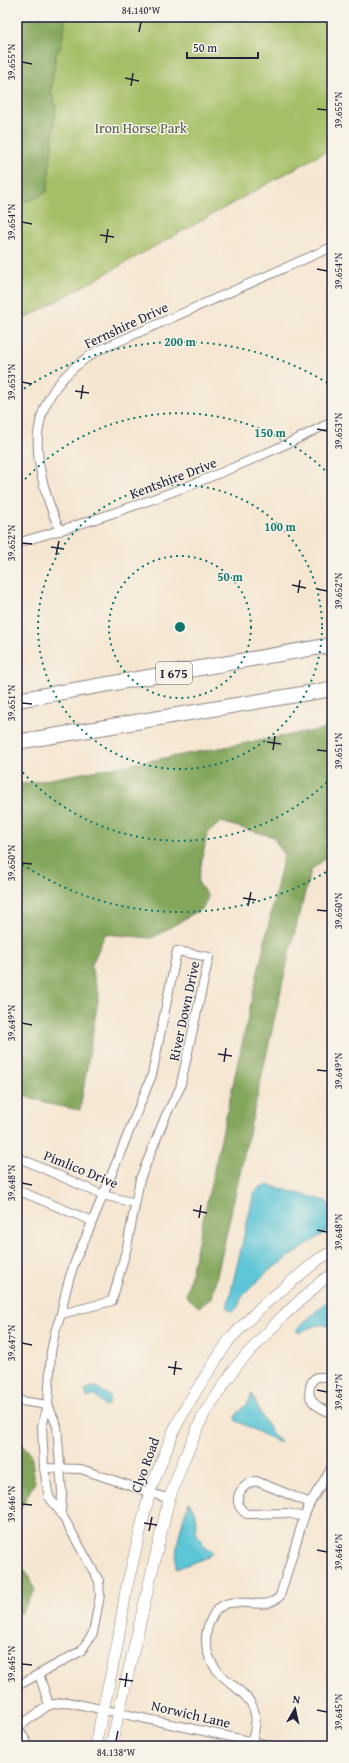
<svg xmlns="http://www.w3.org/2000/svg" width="349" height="1763" viewBox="0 0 349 1763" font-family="'Gentium Book Plus',serif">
<rect width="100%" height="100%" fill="#f7f3e8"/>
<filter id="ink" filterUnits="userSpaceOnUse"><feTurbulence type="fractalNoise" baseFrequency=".025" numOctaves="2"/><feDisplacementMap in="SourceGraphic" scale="8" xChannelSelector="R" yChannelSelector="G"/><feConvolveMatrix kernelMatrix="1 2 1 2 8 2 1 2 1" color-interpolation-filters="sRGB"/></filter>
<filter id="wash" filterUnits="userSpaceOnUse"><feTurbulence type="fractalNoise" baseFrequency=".012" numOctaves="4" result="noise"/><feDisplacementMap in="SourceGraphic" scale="16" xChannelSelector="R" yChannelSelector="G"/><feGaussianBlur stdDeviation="0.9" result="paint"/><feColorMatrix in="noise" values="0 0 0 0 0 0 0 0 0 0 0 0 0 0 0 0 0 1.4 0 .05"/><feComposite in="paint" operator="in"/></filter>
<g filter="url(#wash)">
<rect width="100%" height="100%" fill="#f5e6d1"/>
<polygon fill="#a4bf66" stroke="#637050" points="52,17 332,17 332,148 17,323 17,174"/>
<g fill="#83a65b" stroke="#52644b">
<polygon points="17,17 66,17 61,47 56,54 51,89 56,109 47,192 34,199 19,202 17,200"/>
<polygon points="329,728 332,735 332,853 311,870 290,950 212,1298 199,1307 186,1296 284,855 273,837 221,822 207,833 198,882 208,897 203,908 152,938 105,934 91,967 99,994 80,1110 53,1105 17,1093 17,785"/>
<polygon points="17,1439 31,1453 35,1482 17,1514"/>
<polygon points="17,1561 28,1575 35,1591 21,1613 17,1612"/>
</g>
<g fill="#5bc5d6" stroke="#3e7488">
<path d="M267,1185L326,1201C333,1210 335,1221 327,1231L267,1272L242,1296L238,1307L233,1312L227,1308L254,1193L260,1187Z"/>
<path d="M332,1297V1327C318,1322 311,1327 299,1333L296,1330Z"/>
<polygon points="97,1387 110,1397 109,1405 104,1406 97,1396 92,1396 87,1398 85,1390 89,1388"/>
<path d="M252,1393C259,1412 267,1427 280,1443L235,1420L236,1415L248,1403Z"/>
<path d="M189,1502L196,1513V1532L203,1544L213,1552L208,1557L176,1569C175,1545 181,1525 189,1502Z"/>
</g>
</g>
<g filter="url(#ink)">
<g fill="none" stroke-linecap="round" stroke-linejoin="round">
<defs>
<g id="street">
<path d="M60,531C29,459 21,397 97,351L332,247"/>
<path d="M17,543C126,512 231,473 332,422"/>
<polyline points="17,1157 103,1195 135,1203"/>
<polyline points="17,1190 92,1221"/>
<path d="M332,1377H317C313,1379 311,1382 310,1387C306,1402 320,1409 332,1413"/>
<polyline points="17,1398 21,1401 48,1405"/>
<polyline points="48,1405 57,1426 62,1493 61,1513"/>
<polyline points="44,1468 81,1469 169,1499"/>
<path d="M304,1517L287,1513L247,1514C230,1504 239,1484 256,1481L310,1503"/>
<polyline points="39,1674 49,1705"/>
<path d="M19,1685L81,1651L93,1633L100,1595L99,1581L61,1513L49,1497L44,1468L42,1426L48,1405L51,1352L55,1332L61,1314L112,1301L127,1247L140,1179L166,1115L180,1088L209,957L177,951L152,1075L86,1237C73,1262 66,1286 61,1314"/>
<polyline points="17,1726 29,1746"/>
<polyline points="18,1727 49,1705 68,1702 273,1746"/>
<path d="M252,1741C254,1733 257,1723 255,1714C250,1687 213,1682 207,1649C205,1639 206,1629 211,1619C226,1585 262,1617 280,1596L304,1517L310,1503L332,1467"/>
</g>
<g id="secondary">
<polyline points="95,1746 117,1647 126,1590 150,1491 174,1430 189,1402 229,1340 262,1306 319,1259 332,1252"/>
<polyline points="111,1746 169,1499 184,1459 204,1414 238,1364 284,1315 323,1280 332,1275"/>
</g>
<g id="highway">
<polyline points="17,700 332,645"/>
<polyline points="17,742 332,689"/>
</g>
</defs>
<use href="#street" stroke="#8c8486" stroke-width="10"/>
<use href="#secondary" stroke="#8c8486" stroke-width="12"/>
<use href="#highway" stroke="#8c8486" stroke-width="16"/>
<use href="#street" stroke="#fff" stroke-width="8"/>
<use href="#secondary" stroke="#fff" stroke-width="11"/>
<use href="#highway" stroke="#fff" stroke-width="14"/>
</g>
</g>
<path fill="none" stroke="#22223b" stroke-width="1.5" d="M139,32L141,22M22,62L32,64M125,78L139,81M131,86L133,73M317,109L327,110M22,222L32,224M100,235L114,237M106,243L108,229M317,269L327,271M22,382L32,384M75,391L89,393M81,399L83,385M317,429L327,431M22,543L32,544M51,547L64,549M56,555L59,541M292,585L306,588M317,589L327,591M298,593L300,580M22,703L32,704M267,742L281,744M273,750L275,736M317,750L327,751M22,863L32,864M243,898L256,900M248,906L251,892M317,910L327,911M22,1023L32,1025M218,1054L232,1056M224,1062L226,1048M317,1070L327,1071M22,1183L32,1185M193,1210L207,1213M199,1218L201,1205M317,1230L327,1232M22,1343L32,1345M168,1367L182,1369M174,1375L176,1361M317,1390L327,1392M22,1504L32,1505M144,1523L157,1525M149,1531L152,1517M317,1550L327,1552M22,1664L32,1665M119,1679L133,1681M125,1687L127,1673M317,1710L327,1712M116,1741L118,1731"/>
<g fill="none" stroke="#0f766e" stroke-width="2" stroke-dasharray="2 4">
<circle cx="180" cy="627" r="71"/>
<circle cx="180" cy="627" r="142"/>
<path d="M331 778A214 214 0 0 1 17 766M17 488A214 214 0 0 1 331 476"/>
<path d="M331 869A285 285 0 0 1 19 862M19 392A285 285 0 0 1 331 385"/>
</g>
<g text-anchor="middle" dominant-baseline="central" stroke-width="3" stroke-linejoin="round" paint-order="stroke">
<rect fill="#f7f3e8" stroke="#62616f" stroke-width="1" x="156" y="662" width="36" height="22" rx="3"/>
<g font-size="13" font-weight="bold" fill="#22223b">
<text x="174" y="673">I 675</text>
</g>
<g font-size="14" fill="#50594a" stroke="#f7f3e8">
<text x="141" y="128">Iron Horse Park</text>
</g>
<g font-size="14" fill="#22223b" stroke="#f7f3e8">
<text transform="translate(126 325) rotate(-25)">Fernshire Drive</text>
<text transform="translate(173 478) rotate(-21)">Kentshire Drive</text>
<text transform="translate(184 1011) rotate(-78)">River Down Drive</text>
<text transform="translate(81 1169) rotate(22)">Pimlico Drive</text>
<text transform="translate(145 1465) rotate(-70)">Clyo Road</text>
<text transform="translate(191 1714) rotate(13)">Norwich Lane</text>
</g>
</g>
<circle cx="180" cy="627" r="6" fill="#0f766e" stroke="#f7f3e8" stroke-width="2"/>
<g font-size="12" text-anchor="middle" font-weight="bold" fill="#0f766e" stroke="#f7f3e8" stroke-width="3" stroke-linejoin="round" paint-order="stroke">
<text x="180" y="346">200 m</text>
<text x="270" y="437">150 m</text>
<text x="280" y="531">100 m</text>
<text x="230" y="581">50 m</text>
</g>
<rect width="349" height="1763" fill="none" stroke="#f7f3e8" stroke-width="44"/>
<g transform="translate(295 1709) rotate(9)" stroke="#f7f3e8" stroke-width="3" paint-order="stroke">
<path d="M0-3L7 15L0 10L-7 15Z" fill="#22223b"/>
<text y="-6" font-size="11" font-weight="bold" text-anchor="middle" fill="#22223b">N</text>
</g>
<path d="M187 52v6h71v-6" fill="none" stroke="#22223b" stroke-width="2"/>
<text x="193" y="52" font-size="12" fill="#22223b" stroke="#f7f3e8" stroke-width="3" paint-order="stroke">50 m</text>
<rect x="22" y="22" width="305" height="1719" fill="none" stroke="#22223b" stroke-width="1.5"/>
<g font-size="10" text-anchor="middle" fill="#22223b">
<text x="141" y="14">84.140°W</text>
<text transform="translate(11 62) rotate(-90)" y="4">39.655°N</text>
<text transform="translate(338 110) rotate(-90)" y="4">39.655°N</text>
<text transform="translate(11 222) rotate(-90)" y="4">39.654°N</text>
<text transform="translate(338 271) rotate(-90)" y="4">39.654°N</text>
<text transform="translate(11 382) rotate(-90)" y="4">39.653°N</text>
<text transform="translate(338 431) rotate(-90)" y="4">39.653°N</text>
<text transform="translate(11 543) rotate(-90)" y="4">39.652°N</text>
<text transform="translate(338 591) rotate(-90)" y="4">39.652°N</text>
<text transform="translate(11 703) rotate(-90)" y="4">39.651°N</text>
<text transform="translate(338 751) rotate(-90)" y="4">39.651°N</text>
<text transform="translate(11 863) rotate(-90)" y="4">39.650°N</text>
<text transform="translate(338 911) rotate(-90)" y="4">39.650°N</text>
<text transform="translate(11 1023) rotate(-90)" y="4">39.649°N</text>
<text transform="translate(338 1071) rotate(-90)" y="4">39.649°N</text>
<text transform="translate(11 1183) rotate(-90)" y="4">39.648°N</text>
<text transform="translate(338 1232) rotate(-90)" y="4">39.648°N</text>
<text transform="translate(11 1343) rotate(-90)" y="4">39.647°N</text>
<text transform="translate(338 1392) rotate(-90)" y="4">39.647°N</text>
<text transform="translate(11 1504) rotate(-90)" y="4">39.646°N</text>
<text transform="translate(338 1552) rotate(-90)" y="4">39.646°N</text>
<text transform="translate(11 1664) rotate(-90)" y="4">39.645°N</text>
<text transform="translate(338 1712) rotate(-90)" y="4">39.645°N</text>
<text x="116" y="1756">84.138°W</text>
</g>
</svg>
